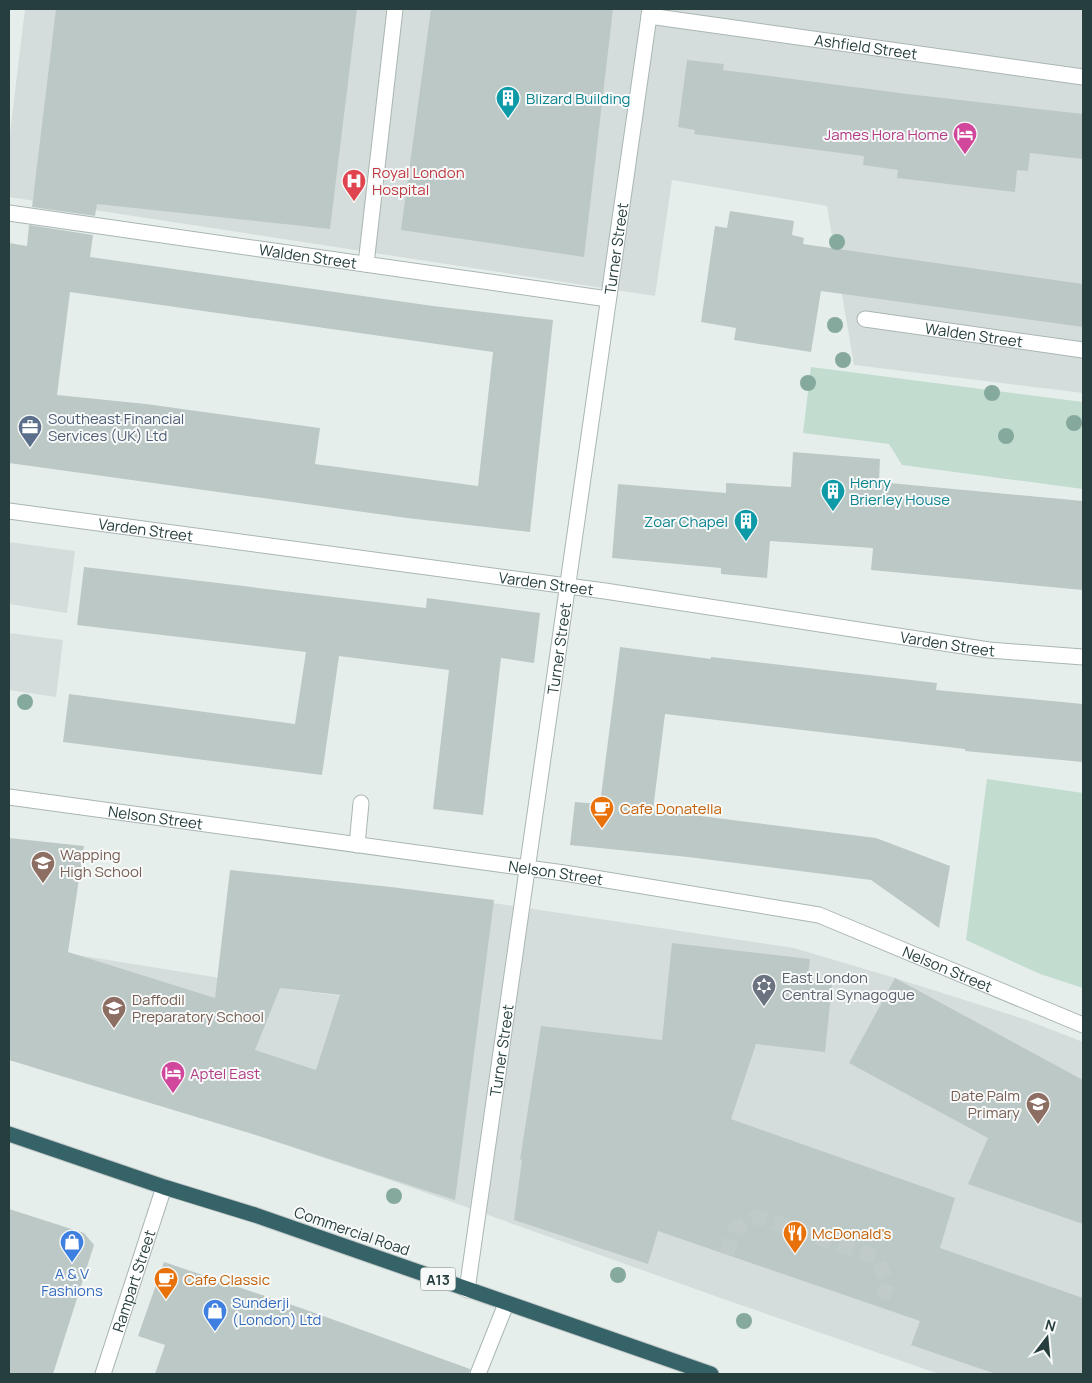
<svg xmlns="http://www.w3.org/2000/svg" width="1092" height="1383" viewBox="0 0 1092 1383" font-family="Manrope,sans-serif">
<rect width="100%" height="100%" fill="#e6eeec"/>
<g fill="#d5dddc">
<polygon points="25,9 1083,9 1083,393 854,365 827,206 672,180 655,296 9,197 9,141"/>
<polygon points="9,542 75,551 67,613 9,604"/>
<polygon points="9,633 63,640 56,697 9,690"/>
<polygon points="393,888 794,948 895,978 1024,1019 1083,1042 1083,1374 939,1374 712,1295 390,1180 259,1136 41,1070 9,1058 9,992 14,973 77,955 288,989 373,1000"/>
</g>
<g fill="#c2dcd0">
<polygon points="811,367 1083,402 1083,489 902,465 889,444 803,433"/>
<polygon points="987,779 1083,793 1083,988 1040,974 966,940"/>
</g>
<g fill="#bcc8c6" fill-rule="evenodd">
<polygon points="56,9 357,9 330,229 97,204 95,216 32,207"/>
<polygon points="431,9 613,9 584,257 401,230"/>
<polygon points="687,60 724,64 723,70 907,94 1083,114 1083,159 1030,153 1028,171 1017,170 1015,192 897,178 898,170 863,165 864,156 694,134 695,130 678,127"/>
<polygon points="730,211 794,221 792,235 804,238 803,244 1083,284 1083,327 821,291 811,352 734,340 736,328 701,322 715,226 727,228"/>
<path d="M29,225L93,235L90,257L433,306L553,320L530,532L407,518L9,463V243L27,246ZM70,292L493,352L478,486L315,464L320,428L146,404L57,395Z"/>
<polygon points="793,452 880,459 879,482 1083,501 1083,590 871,570 873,548 770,541 767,578 721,574 721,568 612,558 618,484 726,493 726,483 791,487"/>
<polygon points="84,567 426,608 427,598 540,613 534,663 501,658 483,815 433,809 449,670 339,656 322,775 63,742 69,694 295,724 306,652 77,625"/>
<polygon points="620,647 711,659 711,657 937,683 936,690 1083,704 1083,762 965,751 965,749 665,714 653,810 876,838 950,866 939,928 871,880 688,857 570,845 575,802 600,804"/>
<path d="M9,838L84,846L68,952L215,998L230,870L391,887L494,900L455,1200L259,1136L9,1060ZM280,988L340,995L316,1070L255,1050Z"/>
<polygon points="672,943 810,959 807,982 832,985 825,1052 756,1044 731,1119 955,1198 940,1248 1083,1298 1083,1374 996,1374 911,1345 920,1321 658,1231 648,1264 514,1220 522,1159 520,1160 541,1026 662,1040"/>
<polygon points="895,978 1083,1080 1083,1224 968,1184 988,1138 849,1063"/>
<polygon points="9,1209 84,1233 94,1245 53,1374 9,1374"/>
<polygon points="164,1262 301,1308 470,1369 469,1374 155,1374 165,1345 138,1336"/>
</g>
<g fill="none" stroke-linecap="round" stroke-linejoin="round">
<polyline stroke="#c0cbc9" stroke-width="15" stroke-dasharray="15 8" stroke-linecap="butt" points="726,1254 734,1230 758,1217 876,1257 888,1284 879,1306"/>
<defs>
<g id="minor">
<path id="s1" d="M649,16L1083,77"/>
<path id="s2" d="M9,213L608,299"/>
<polyline points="366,264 395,9"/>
<path id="s3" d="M865,319L1083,350"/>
<path id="s4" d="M9,511L605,591L989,650L1083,657"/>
<path id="s5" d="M9,797L564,873L819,915L1083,1025"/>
<polyline points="357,845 361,803"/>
<path id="s6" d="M467,1290L650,9"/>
<path id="s7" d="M103,1374L164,1187"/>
<polyline points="478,1374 506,1304"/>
</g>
<polyline id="highway" points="9,1134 164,1187 255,1215 711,1374"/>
</defs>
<use href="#minor" stroke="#a9b6b4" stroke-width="17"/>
<use href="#highway" stroke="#c3c9c9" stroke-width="17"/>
<use href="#minor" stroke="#fff" stroke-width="15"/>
<use href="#highway" stroke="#366367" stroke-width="15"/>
</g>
<g fill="#85a99d">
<circle cx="837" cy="242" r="8"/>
<circle cx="835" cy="325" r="8"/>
<circle cx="843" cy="360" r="8"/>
<circle cx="808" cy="383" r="8"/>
<circle cx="992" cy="393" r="8"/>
<circle cx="1074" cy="423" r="8"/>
<circle cx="1006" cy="436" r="8"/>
<circle cx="25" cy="702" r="8"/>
<circle cx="394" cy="1196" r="8"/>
<circle cx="618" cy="1275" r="8"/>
<circle cx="744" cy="1321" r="8"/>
</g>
<defs>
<symbol id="building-pin" viewBox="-11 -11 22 30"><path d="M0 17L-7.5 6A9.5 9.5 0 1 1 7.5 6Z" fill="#0f9aa8" stroke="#f7faf9"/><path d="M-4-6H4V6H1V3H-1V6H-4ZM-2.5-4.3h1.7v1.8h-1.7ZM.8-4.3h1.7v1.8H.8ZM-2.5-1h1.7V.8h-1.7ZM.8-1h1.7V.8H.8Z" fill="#fff"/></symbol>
<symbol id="hotel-pin" viewBox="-11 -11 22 30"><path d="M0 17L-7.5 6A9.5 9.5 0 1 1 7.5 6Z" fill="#d1479c" stroke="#f7faf9"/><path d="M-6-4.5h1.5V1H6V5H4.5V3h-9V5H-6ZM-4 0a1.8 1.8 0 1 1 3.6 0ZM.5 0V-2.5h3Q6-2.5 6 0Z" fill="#fff"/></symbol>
<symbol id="hospital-pin" viewBox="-11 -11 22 30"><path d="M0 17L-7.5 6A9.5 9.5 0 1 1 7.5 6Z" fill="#e0444e" stroke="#f7faf9"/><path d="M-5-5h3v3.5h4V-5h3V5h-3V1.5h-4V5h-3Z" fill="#fff"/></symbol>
<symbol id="office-pin" viewBox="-11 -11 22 30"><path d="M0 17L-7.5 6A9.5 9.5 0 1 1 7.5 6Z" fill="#5c6f8a" stroke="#f7faf9"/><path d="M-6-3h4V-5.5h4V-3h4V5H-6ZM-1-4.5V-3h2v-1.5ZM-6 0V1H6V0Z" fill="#fff"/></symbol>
<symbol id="cafe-pin" viewBox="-11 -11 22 30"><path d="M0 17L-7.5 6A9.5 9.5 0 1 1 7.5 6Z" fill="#e8710a" stroke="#f7faf9"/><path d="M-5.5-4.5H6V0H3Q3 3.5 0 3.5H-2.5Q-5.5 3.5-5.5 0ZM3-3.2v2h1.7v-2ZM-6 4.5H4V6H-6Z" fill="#fff"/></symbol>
<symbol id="school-pin" viewBox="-11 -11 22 30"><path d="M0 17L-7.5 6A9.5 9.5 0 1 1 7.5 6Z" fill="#8d6e63" stroke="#f7faf9"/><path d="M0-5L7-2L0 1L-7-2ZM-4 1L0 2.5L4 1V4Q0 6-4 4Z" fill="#fff"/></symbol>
<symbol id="synagogue-pin" viewBox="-11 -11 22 30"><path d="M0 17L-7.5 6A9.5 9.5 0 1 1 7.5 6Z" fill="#6b7280" stroke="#f7faf9"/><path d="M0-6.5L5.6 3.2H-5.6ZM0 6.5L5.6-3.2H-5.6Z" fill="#fff"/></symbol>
<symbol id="restaurant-pin" viewBox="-11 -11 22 30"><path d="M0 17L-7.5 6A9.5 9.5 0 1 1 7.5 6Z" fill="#e8710a" stroke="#f7faf9"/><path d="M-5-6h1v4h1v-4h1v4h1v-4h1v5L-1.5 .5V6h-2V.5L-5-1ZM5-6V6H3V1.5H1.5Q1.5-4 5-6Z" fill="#fff"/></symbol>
<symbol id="shop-pin" viewBox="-11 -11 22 30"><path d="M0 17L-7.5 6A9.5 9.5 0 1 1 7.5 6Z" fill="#3f7fe0" stroke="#f7faf9"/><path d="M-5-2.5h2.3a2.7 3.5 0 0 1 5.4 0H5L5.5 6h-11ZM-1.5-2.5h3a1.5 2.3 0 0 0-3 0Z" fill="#fff"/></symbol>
</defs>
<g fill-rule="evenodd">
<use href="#building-pin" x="494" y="84" width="28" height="38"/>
<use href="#hotel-pin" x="951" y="120" width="28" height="38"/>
<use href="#hospital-pin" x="340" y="167" width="28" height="38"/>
<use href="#office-pin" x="16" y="413" width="28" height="38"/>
<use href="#building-pin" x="819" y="477" width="28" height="38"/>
<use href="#building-pin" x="732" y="507" width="28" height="38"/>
<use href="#cafe-pin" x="588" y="794" width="28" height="38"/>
<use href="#school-pin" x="29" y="849" width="28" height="38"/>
<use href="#synagogue-pin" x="750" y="972" width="28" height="38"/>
<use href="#school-pin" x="100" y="994" width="28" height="38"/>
<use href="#hotel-pin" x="159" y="1059" width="28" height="38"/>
<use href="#school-pin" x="1024" y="1090" width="28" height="38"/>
<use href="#restaurant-pin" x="781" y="1219" width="28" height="38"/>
<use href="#shop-pin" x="58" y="1228" width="28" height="38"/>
<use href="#cafe-pin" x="152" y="1265" width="28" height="38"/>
<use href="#shop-pin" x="201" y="1297" width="28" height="38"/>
</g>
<g text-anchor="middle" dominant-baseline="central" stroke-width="4" stroke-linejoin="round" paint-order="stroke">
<rect fill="#f7faf9" stroke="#657676" stroke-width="1" x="420.5" y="1267.5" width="35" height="23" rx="4"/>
<g font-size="14" font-weight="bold" fill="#273e3e">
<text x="438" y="1279">A13</text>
</g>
<g font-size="15" fill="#273e3e" stroke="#f7faf9">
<text stroke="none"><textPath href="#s1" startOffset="219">Ashfield Street</textPath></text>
<text stroke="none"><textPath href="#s6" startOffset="1052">Turner Street</textPath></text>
<text stroke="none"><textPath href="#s2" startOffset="302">Walden Street</textPath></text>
<text stroke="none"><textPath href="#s3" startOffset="110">Walden Street</textPath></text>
<text stroke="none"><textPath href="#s4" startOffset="138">Varden Street</textPath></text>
<text stroke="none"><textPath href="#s4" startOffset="542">Varden Street</textPath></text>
<text stroke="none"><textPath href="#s4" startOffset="948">Varden Street</textPath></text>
<text stroke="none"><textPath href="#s6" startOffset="648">Turner Street</textPath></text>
<text stroke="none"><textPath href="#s5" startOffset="148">Nelson Street</textPath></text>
<text stroke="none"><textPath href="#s5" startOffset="552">Nelson Street</textPath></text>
<text stroke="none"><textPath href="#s5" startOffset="958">Nelson Street</textPath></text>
<text stroke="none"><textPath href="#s6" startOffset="242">Turner Street</textPath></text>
<text transform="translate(352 1231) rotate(19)">Commercial Road</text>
<text stroke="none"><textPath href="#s7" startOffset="98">Rampart Street</textPath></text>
</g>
<g font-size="15" fill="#0d838f" stroke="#f7faf9" text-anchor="start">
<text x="526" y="98">Blizard Building</text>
<text x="850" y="482">Henry<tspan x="850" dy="17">Brierley House</tspan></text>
<text x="728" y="521" text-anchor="end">Zoar Chapel</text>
</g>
<g font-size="15" fill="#b23c85" stroke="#f7faf9" text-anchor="end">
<text x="948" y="134">James Hora Home</text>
<text x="190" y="1073" text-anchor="start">Aptel East</text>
</g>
<g font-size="15" fill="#be3a42" stroke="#f7faf9" text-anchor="start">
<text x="372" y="172">Royal London<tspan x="372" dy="17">Hospital</tspan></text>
</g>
<g font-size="15" fill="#4e5e75" stroke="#f7faf9" text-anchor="start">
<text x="48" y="418">Southeast Financial<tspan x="48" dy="17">Services (UK) Ltd</tspan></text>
</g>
<g font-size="15" fill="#c56008" stroke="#f7faf9" text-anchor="start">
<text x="620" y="808">Cafe Donatella</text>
<text x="812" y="1233">McDonald's</text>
<text x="184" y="1279">Cafe Classic</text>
</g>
<g font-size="15" fill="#785e54" stroke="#f7faf9" text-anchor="start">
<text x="60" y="854">Wapping<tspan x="60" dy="17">High School</tspan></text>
<text x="132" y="999">Daffodil<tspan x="132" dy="17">Preparatory School</tspan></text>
<text x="1020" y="1095" text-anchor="end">Date Palm<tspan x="1020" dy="17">Primary</tspan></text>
</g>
<g font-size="15" fill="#5b616d" stroke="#f7faf9" text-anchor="start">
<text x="782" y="977">East London<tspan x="782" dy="17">Central Synagogue</tspan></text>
</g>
<g font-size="15" fill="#366cbe" stroke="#f7faf9">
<text x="72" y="1273">A &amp; V<tspan x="72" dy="17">Fashions</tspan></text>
<text x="232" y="1302" text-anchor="start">Sunderji<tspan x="232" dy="17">(London) Ltd</tspan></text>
</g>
</g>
<rect width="1092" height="1383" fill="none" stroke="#273e3e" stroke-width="20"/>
<g transform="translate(1047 1338) rotate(16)" stroke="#f7faf9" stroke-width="4" paint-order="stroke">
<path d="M0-4L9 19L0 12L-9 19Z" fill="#273e3e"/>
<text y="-8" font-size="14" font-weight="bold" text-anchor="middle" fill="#273e3e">N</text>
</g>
</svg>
